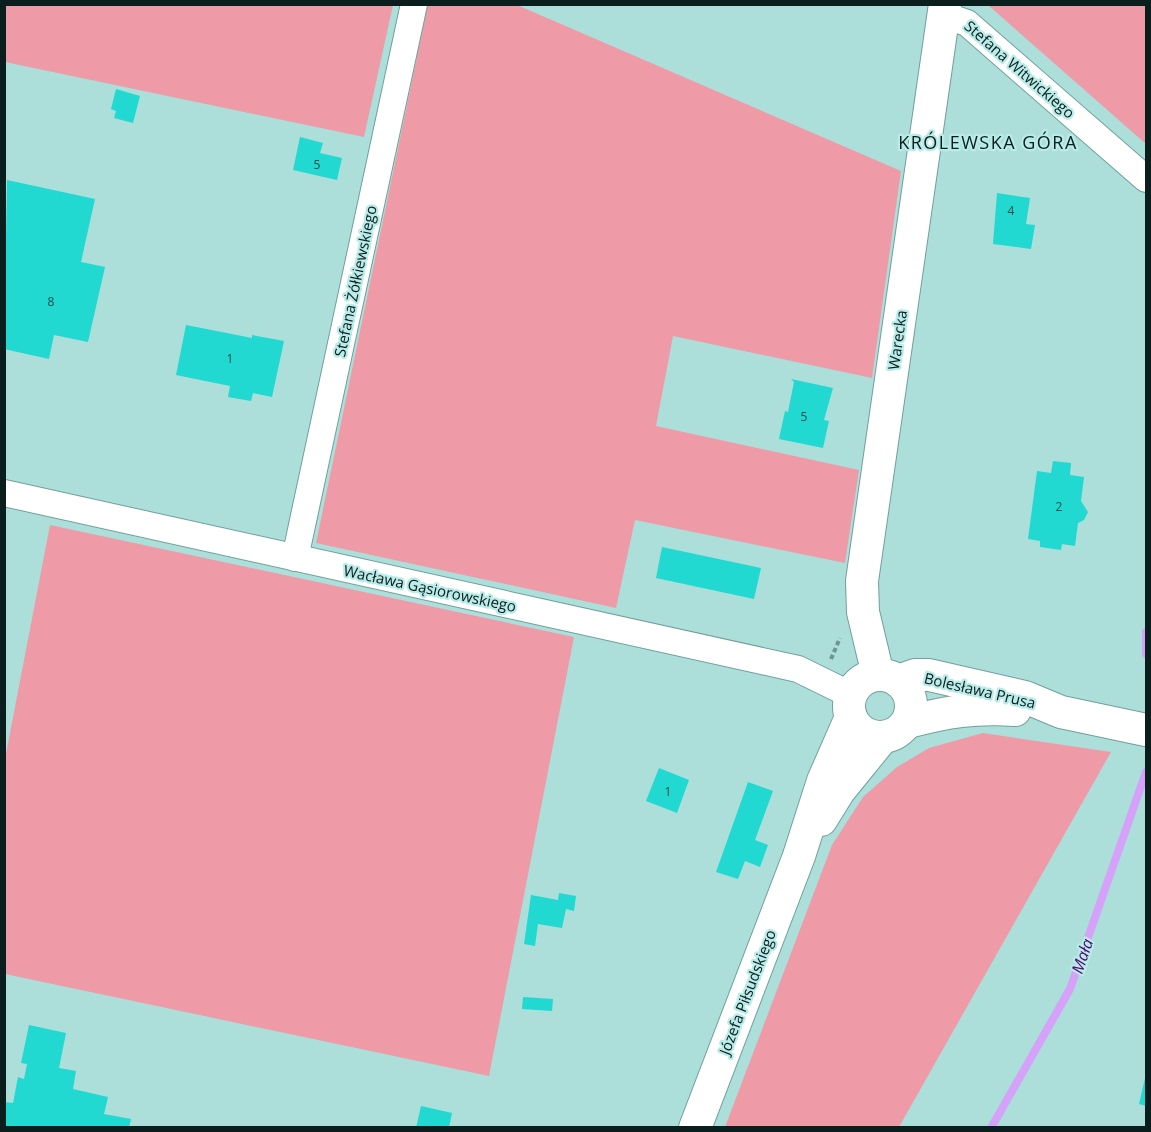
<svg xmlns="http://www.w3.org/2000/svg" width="1151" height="1132" viewBox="0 0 1151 1132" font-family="'Open Sans',sans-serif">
<rect width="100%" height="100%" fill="#acdeda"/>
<g fill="#ef9ba7">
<polygon points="5,4 393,4 393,5 364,137 5,62"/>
<polygon points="428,4 517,5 901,171 872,378 673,336 656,426 859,470 845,563 635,520 616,608 316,543"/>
<polygon points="988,5 1146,5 1146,144"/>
<polygon points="50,525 574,637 489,1076 5,974 5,759"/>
<polygon points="983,733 1111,752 899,1127 725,1127 832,845 863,797 897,767 929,748"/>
</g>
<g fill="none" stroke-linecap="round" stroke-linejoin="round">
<g stroke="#d5a1f9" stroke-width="8">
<polyline points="1146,632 1146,654"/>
<polyline points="991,1128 1070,989 1146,772"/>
</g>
</g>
<g fill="#21d9d1">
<polygon points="116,89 140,96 133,123 114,118 116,111 111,109"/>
<polygon points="300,137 323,143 320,153 342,158 337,180 293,170"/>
<polygon points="7,180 95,199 81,262 105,267 88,342 54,335 49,359 4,349"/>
<polygon points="997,193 1030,198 1026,224 1035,225 1031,249 993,244"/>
<polygon points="186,325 252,338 252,335 284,341 272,397 253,393 251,401 228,397 230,386 176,375"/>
<polygon points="791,379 833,388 824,420 829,421 823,448 779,439 785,411 788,412 794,382"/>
<polygon points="1053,461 1071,463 1070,475 1084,477 1081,501 1088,512 1084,520 1078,523 1075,546 1062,544 1061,550 1040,547 1040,541 1028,539 1037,471 1051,473"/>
<polygon points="662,547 761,568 754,599 656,578"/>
<polygon points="659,768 689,780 677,813 646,801"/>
<polygon points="748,782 773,791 755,840 768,845 760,867 745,861 738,879 716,872"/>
<polygon points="559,893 576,896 574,911 566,909 562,928 538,924 535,946 524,944 531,895 558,900"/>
<polygon points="523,997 553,999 552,1011 522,1009"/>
<polygon points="29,1025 66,1033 59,1068 76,1071 73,1089 108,1097 104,1114 131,1119 129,1128 4,1128 4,1102 13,1103 18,1077 24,1079 27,1064 21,1063"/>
<polygon points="1146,1074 1146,1106 1139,1104"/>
<polygon points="421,1106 452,1113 449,1128 416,1128"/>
</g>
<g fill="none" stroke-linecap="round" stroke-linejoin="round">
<defs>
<g id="minor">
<polyline points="944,15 967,23 1146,179"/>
<polyline points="4,493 798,669 851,695"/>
<polyline points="295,558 414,4"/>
</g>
<g id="tertiary">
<circle cx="880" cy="706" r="31"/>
<polyline points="878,675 863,612 862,581 945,4"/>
<polyline points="898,681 915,675 929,675 1025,697 1061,712 1146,730"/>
<path d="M908,722C946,712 975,707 1015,710"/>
<polyline points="821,820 839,791 882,738"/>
<polyline points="695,1128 799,856 823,781 851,717"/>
</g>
</defs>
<use href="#minor" stroke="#70a09c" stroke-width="28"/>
<use href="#tertiary" stroke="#70a09c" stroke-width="34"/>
<polyline stroke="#6e9592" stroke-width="4" stroke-dasharray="4.5 3" stroke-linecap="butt" points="831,659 840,638"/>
<use href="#minor" stroke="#fff" stroke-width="26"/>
<use href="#tertiary" stroke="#fff" stroke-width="32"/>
</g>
<g text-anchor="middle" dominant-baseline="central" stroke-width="4.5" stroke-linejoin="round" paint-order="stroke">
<g font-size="12" fill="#104d4a">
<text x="317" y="164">5</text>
<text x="1011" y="210">4</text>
<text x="51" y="301">8</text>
<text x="230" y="358">1</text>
<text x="804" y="416">5</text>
<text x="1059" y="506">2</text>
<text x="668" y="791">1</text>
</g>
<g font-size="15" fill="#0a1e1d" stroke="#b9ebe8">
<text transform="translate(1020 69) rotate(41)">Stefana Witwickiego</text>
<text transform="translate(355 281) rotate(-78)">Stefana Żółkiewskiego</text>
<text transform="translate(897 340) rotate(-82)">Warecka</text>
<text transform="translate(430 588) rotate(12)">Wacława Gąsiorowskiego</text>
<text transform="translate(980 690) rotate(13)">Bolesława Prusa</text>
<text transform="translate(747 992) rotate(-69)">Józefa Piłsudskiego</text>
</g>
<g font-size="16" font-style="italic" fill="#4d066e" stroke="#b9ebe8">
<text transform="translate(1082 956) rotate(-71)">Mała</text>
</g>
<g font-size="18" letter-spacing="1.5" fill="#0a1e1d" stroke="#b9ebe8">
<text x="988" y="142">KRÓLEWSKA GÓRA</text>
</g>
</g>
<rect width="1151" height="1132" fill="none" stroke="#0a1e1d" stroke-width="12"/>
</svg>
